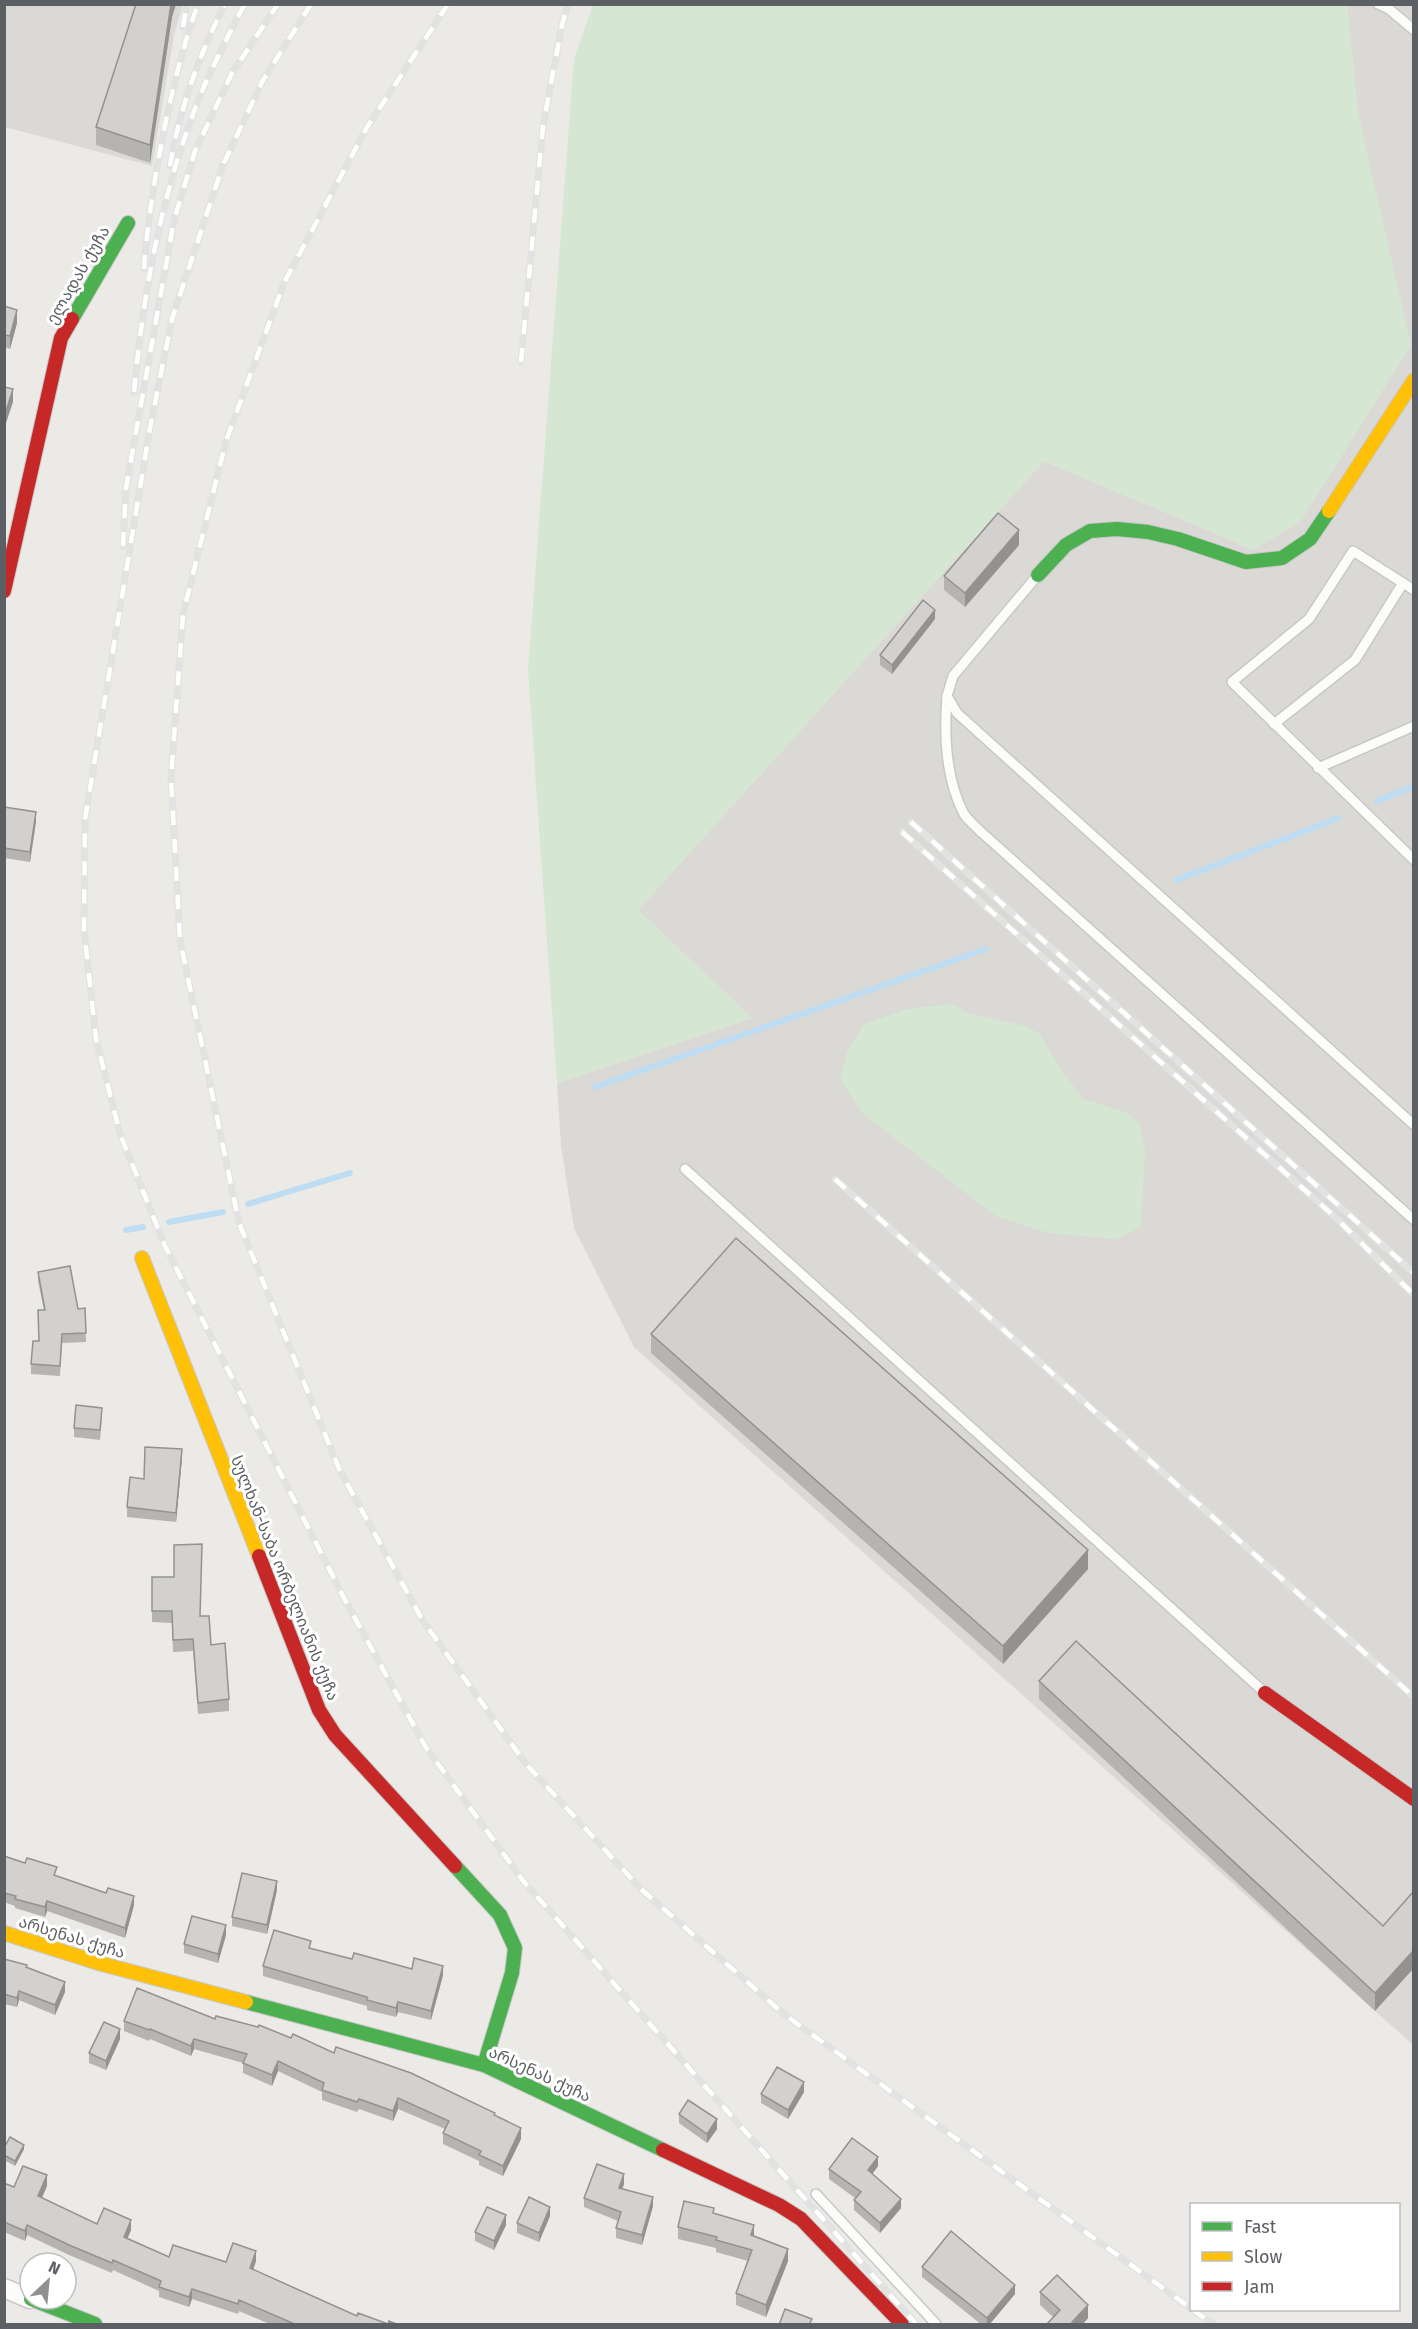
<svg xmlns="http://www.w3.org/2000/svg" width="1418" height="2329" viewBox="0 0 1418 2329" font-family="'Fira Sans','Noto Sans Georgian',sans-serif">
<rect width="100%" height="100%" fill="#ebeae6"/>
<g fill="#dbd9d6">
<polygon points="4,5 183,5 174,35 152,166 5,127"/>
<polygon points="1345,5 1413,5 1413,2045 634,1347 574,1228 561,1146 557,1083 752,1018 638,910 1044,461 1254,550 1358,113 1347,6"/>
</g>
<g fill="#d5e6d2">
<polygon points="1345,4 1347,5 1358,113 1411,345 1301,521 1254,550 1044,461 638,910 752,1018 557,1083 528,670 574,59 593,5"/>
<polygon points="952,1004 970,1014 1025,1026 1040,1034 1058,1065 1083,1099 1128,1113 1140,1125 1145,1150 1141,1227 1116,1239 1049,1233 997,1217 862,1113 840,1079 847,1052 864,1024 907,1009"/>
</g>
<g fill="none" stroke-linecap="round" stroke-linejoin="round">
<g stroke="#bedcf2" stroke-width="6">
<polyline points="1377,801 1414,786"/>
<polyline points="1176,880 1339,818"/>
<polyline points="595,1087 986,949"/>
<polyline points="248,1204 350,1173"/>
<polyline points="169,1222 223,1212"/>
<polyline points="126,1230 143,1227"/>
</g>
<defs>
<g id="lane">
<polyline points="1378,4 1389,9 1414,30"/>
<polyline points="1037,576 953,676 947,696 957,713 1414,1125"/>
<polyline points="1403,583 1353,551 1309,619 1232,682 1414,860"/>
<path d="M947,696C944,734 946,780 964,814C968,820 975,826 980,831L1414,1220"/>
<polyline points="1274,724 1355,660 1403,583 1414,590"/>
<polyline points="1318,768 1414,726"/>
<polyline points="685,1169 1264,1692"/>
<polyline points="816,2194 936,2324"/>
</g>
<polyline id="street" points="4,2288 30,2299"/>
<g id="fast">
<polyline points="72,319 128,223"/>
<polyline points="1038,575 1066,545 1090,531 1117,529 1148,532 1178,539 1246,562 1282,558 1310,539 1329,511"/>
<polyline points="455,1866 500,1915 515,1948 512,1973 484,2065"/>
<polyline points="246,2002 484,2065 663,2150"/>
<polyline points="31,2299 95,2324"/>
</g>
<g id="slow">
<polyline points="1329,511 1414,380"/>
<polyline points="142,1258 259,1556"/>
<polyline points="4,1933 102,1964 246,2002"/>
</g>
<g id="jam">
<polyline points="4,591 61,338 72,319"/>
<polyline points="259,1556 319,1710 335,1735 455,1866"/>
<polyline points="1265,1693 1414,1799"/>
<polyline points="663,2150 779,2205 801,2219 902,2324"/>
</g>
</defs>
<use href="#lane" stroke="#c8c8c8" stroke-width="12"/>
<use href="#street" stroke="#c8c8c8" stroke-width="21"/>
<use href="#fast" stroke="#c8c8c7" stroke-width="16"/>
<use href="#slow" stroke="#c8c8c7" stroke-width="16"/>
<use href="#jam" stroke="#c8c8c7" stroke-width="16"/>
<use href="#lane" stroke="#fcfcfb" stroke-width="9"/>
<use href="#street" stroke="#fcfcfb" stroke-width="18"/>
<use href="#fast" stroke="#4caf50" stroke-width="14"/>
<use href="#slow" stroke="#ffc107" stroke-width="14"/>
<use href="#jam" stroke="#c62828" stroke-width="14"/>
<defs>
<g id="rail">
<polyline points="311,4 262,82 223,165 172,319 150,428 85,819 84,930 96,1039 120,1134 165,1246 345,1600 425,1746 524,1882 916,2324"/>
<polyline points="448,4 366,129 284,283 226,441 183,614 171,778 180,940 239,1223 340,1471 423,1621 526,1764 641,1889 785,2015 1192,2309"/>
<polyline points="183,27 187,4"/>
<path d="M170,166C179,111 199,55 225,4"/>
<path d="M144,269C146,236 151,205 156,173C166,116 178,60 198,4"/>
<polyline points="521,362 543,126 562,25 568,4"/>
<path d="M134,392C143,295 160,201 195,109C206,78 223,48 237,18L245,4"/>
<polyline points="123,546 126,488 174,220 195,151 232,73 278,4"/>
<polyline points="911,822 1414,1273"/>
<polyline points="902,832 1335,1217 1414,1295"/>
<polyline points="835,1179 1414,1697"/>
<polyline points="1193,2310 1213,2324"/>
</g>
</defs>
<use href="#rail" stroke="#e2e2e2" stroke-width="7"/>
<use href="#rail" stroke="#fff" stroke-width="4.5" stroke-dasharray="14" stroke-linecap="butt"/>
</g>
<g fill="#b5b4b2">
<polygon points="136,4 176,4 172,17 150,163 96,145 96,127"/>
<polygon points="4,306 17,323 10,349 5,347"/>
<polygon points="1019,545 965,607 944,590 944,576"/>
<polygon points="935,619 892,674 880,665 880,655"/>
<polygon points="4,807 36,821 30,862 4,858"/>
<polygon points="38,1272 78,1309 85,1308 86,1342 62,1343 60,1376 31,1374 31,1364 39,1341 44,1310 38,1281"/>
<polygon points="651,1334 1088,1569 1003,1664 651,1353"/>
<polygon points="102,1417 100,1440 74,1437 74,1428"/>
<polygon points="182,1458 176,1522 127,1517 127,1507 144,1479"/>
<polygon points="152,1577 201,1616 211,1645 229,1699 229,1711 198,1714 193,1651 173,1652 172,1623 152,1622"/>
<polygon points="1039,1681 1383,1926 1375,2011 1039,1699"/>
<polygon points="4,1856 134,1905 125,1938 47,1911 45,1917 15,1908 15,1906 4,1902"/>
<polygon points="277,1890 267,1934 232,1926 232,1917"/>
<polygon points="226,1935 218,1963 184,1953 184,1944"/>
<polygon points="311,1948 352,1959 443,1975 431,2020 398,2012 396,2017 367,2010 367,2006 263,1976 263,1966"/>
<polygon points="4,1959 27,1967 65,1992 55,2015 19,2000 17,2007 4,2004"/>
<polygon points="215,2019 291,2038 334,2053 495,2116 521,2139 503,2176 479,2165 479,2161 443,2144 443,2133 445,2129 398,2109 393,2121 359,2109 357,2112 322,2100 322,2092 278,2071 272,2086 243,2073 243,2063 194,2049 191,2056 150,2039 149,2041 124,2031 124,2021"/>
<polygon points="120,2039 106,2070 89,2063 89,2053"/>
<polygon points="804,2092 788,2119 761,2103 761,2094"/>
<polygon points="679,2114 717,2129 707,2143 679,2123"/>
<polygon points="4,2148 24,2149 15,2166 4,2160"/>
<polygon points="878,2166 872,2174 901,2208 880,2233 854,2210 854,2200 855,2198 829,2179 829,2169"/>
<polygon points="4,2183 14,2187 47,2186 42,2198 97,2224 131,2230 127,2238 169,2257 226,2262 256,2261 253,2270 357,2316 388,2324 399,2325 272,2325 239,2311 238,2314 192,2299 189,2307 159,2297 159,2291 113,2270 112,2273 69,2255 27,2235 25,2241 4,2232"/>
<polygon points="624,2184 622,2189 653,2206 642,2245 616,2238 616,2228 618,2221 584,2207 584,2198"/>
<polygon points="714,2213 754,2236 788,2261 766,2317 736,2305 736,2293 748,2261 716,2252 716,2248 678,2239 678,2227"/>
<polygon points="550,2216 539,2242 517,2233 517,2223"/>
<polygon points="506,2225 494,2250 475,2241 475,2232"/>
<polygon points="922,2267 1015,2294 989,2325 982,2325 922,2277"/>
<polygon points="1040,2292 1088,2318 1082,2325 1046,2325 1053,2317 1040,2305"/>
</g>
<g fill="#939291">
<polygon points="171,4 176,4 172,17 150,163 150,145"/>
<polygon points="17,310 17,323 10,349 10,336"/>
<polygon points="13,389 13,402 4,429 4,417"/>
<polygon points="1019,530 1019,545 965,607 965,593"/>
<polygon points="935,610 935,619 892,674 892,665"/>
<polygon points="36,812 36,821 30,862 30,852"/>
<polygon points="182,1449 182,1458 176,1522 176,1513"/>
<polygon points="1088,1550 1088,1569 1003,1664 1003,1646"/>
<polygon points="277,1881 277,1890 267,1934 267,1925"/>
<polygon points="134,1896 134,1905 125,1938 125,1928"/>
<polygon points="47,1901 47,1911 45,1917 45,1907"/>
<polygon points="226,1925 226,1935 218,1963 218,1954"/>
<polygon points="1413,1951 1413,1969 1375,2011 1375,1993"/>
<polygon points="443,1966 443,1975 431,2020 431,2011"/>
<polygon points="65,1982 65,1992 55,2015 55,2005"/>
<polygon points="19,1991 19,2000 17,2007 17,1998"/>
<polygon points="398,2002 398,2012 396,2017 396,2008"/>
<polygon points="120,2029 120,2039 106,2070 106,2061"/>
<polygon points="194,2039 194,2049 191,2056 191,2046"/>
<polygon points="278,2061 278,2071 272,2086 272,2075"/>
<polygon points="804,2082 804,2092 788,2119 788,2110"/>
<polygon points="398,2098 398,2109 393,2121 393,2111"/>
<polygon points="717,2119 717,2129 707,2143 707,2134"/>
<polygon points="521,2128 521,2139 503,2176 503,2166"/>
<polygon points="24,2145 24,2149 15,2166 15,2161"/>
<polygon points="878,2157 878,2166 868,2180 868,2170"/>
<polygon points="624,2174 624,2184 619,2197 619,2188"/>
<polygon points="47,2175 47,2186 38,2206 38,2196"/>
<polygon points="653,2197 653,2206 642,2245 642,2235"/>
<polygon points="901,2199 901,2208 880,2233 880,2223"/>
<polygon points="550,2207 550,2216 539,2242 539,2233"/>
<polygon points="506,2215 506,2225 494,2250 494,2241"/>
<polygon points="131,2220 131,2230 124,2247 124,2237"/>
<polygon points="27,2225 27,2235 25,2241 25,2231"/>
<polygon points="754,2225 754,2237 751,2235"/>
<polygon points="788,2249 788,2261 766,2317 766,2305"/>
<polygon points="256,2251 256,2261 250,2279 250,2268"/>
<polygon points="1015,2285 1015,2294 989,2325 987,2325 987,2318"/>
<polygon points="192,2289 192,2299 189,2307 189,2297"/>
<polygon points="1088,2305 1088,2318 1082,2325 1072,2325 1072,2322"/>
</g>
<g fill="#d2d1cf" stroke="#939291" stroke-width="1.5">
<polygon points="136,4 171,4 150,145 96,127"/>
<polygon points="4,306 17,310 10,336 5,335 4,338"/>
<polygon points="4,387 13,389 4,417"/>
<polygon points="998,513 1019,530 965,593 944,576"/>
<polygon points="923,600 935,610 892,665 880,655"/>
<polygon points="4,807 36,812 30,852 4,848"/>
<polygon points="736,1238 1088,1550 1003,1646 651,1334"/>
<polygon points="70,1266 78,1309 85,1308 86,1333 62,1334 60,1366 31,1364 33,1341 39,1341 38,1310 45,1310 38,1272"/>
<polygon points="76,1405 102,1408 100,1430 74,1428"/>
<polygon points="145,1447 182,1449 176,1513 127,1507 130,1477 144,1479"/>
<polygon points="202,1544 200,1616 209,1616 211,1645 225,1643 229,1699 198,1703 193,1639 173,1640 172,1611 152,1611 152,1577 174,1577 174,1545"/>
<polygon points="1076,1641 1383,1926 1413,1892 1413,1951 1375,1993 1039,1681"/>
<polygon points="4,1856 25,1863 27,1858 57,1867 54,1875 106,1893 108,1888 134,1896 125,1928 47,1901 45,1907 15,1899 16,1896 4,1893"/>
<polygon points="242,1873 277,1881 267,1925 232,1917"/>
<polygon points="192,1916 226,1925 218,1954 184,1944"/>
<polygon points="274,1930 311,1941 309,1948 352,1959 354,1953 412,1969 414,1958 443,1966 431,2011 398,2002 396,2008 367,2000 367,1997 263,1966"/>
<polygon points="4,1959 27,1965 26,1967 65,1982 55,2005 19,1991 17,1998 4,1994"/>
<polygon points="137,1988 215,2019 216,2016 258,2027 259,2025 291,2038 293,2034 334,2053 336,2047 411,2073 495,2113 494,2115 521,2128 503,2166 479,2155 481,2151 443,2133 449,2121 398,2098 393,2111 359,2099 357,2102 322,2090 324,2083 278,2061 272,2075 243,2063 247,2054 194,2039 191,2046 150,2029 149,2030 124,2021"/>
<polygon points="104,2022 120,2029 106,2061 89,2053"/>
<polygon points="777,2067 804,2082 788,2110 761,2094"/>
<polygon points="688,2100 717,2119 707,2134 679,2114"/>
<polygon points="10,2137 24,2145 15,2161 4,2155 4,2148"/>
<polygon points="852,2138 878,2157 868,2170 901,2199 880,2223 854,2200 861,2192 829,2169"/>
<polygon points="597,2164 624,2174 619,2188 653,2197 642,2235 616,2228 621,2212 584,2198"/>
<polygon points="23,2166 47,2175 38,2196 97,2224 104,2208 131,2220 124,2237 169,2257 173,2245 226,2262 233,2243 256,2251 250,2268 357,2316 358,2313 388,2324 389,2321 399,2325 297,2325 239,2300 238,2304 192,2289 189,2297 159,2287 161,2281 113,2260 112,2263 69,2245 27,2225 25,2231 4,2222 4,2183 14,2187"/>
<polygon points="529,2197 550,2207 539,2233 517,2223"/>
<polygon points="684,2201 714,2208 713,2213 754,2225 751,2235 788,2249 766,2305 736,2293 752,2250 716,2240 717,2237 678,2227"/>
<polygon points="487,2207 506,2215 494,2241 475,2232"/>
<polygon points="951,2231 1015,2285 987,2318 922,2267"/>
<polygon points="1057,2275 1088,2305 1072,2322 1074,2325 1046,2325 1060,2310 1040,2292"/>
<polygon points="785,2309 812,2319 809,2325 779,2325"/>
</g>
<g text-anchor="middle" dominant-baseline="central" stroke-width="6" stroke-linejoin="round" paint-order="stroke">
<g font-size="16" fill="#5c5f63" stroke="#fff">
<text transform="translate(78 275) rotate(-60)">ელადას ქუჩა</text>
<text transform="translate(285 1578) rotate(68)">სულხან-საბა ორბელიანის ქუჩა</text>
<text transform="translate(72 1937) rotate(17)">არსენას ქუჩა</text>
<text transform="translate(540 2074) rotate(25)">არსენას ქუჩა</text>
</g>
</g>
<rect width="1418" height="2329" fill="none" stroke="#5c5f63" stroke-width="12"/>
<rect x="1190" y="2203" width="210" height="108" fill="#ffffff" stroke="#bebfc1" stroke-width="1.5"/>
<rect x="1202" y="2222" width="30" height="9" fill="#4caf50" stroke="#bebfc1" stroke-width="1.5"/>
<text x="1244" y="2233" font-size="18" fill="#5c5f63">Fast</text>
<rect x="1202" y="2252" width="30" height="9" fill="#ffc107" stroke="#bebfc1" stroke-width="1.5"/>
<text x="1244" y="2263" font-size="18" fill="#5c5f63">Slow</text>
<rect x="1202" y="2282" width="30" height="9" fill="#c62828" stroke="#bebfc1" stroke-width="1.5"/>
<text x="1244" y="2293" font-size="18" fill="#5c5f63">Jam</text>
<g transform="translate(48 2281) rotate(26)"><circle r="28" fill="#ffffff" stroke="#bebfc1" stroke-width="1.5"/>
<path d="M0-4.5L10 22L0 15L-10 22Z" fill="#8e9091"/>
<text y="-9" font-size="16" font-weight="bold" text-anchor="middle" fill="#5c5f63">N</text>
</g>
</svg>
